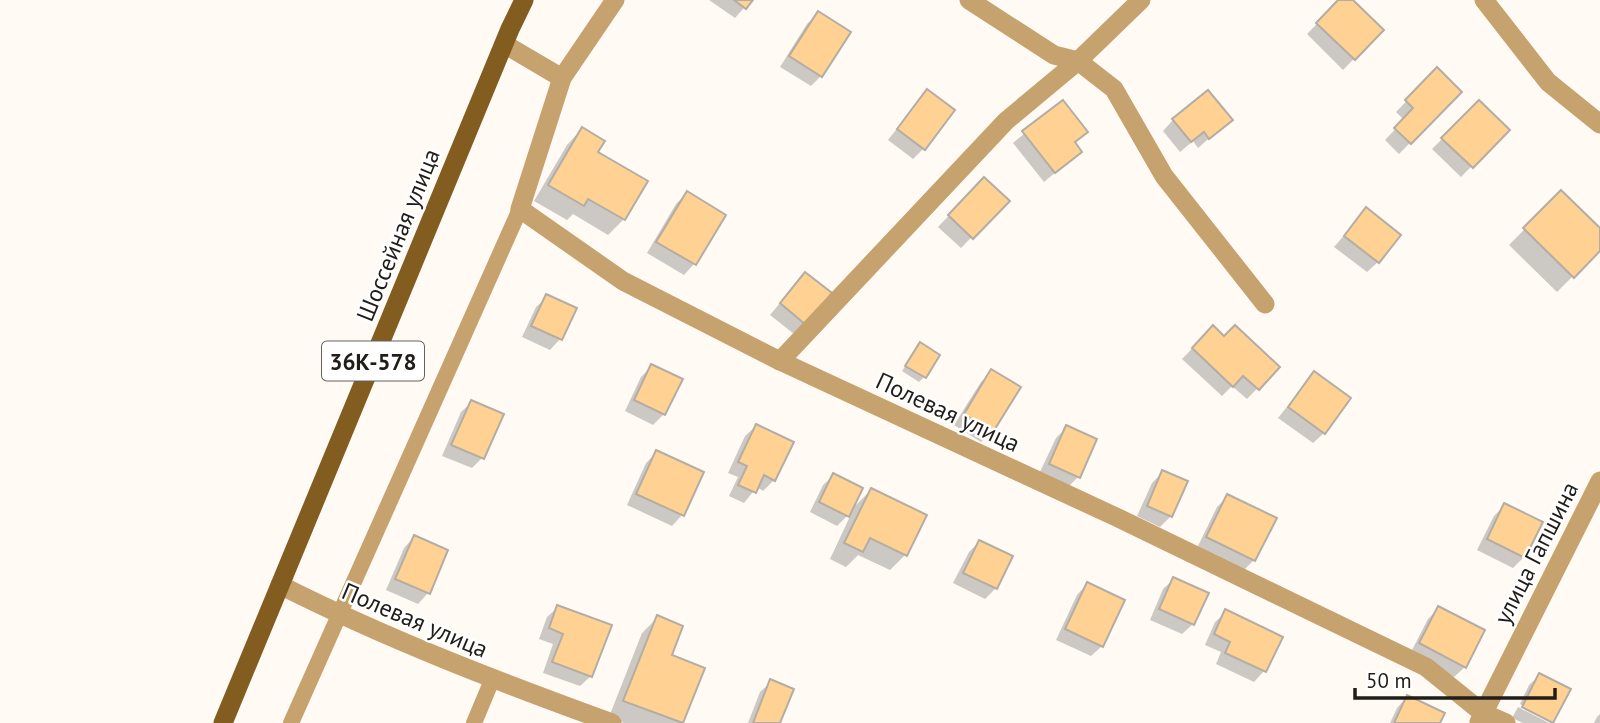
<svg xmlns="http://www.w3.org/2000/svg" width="1600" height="723" viewBox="0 0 1600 723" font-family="'PT Sans',sans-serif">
<rect width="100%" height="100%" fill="#fffaf4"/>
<g fill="#0003">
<polygon points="709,0 751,0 735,18"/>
<polygon points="1340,0 1350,0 1381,31 1343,70 1307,34"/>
<polygon points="818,13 821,76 811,86 780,67 807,24"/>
<polygon points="1437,70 1460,92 1399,154 1385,140 1404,120 1396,112"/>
<polygon points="927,91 923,149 913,159 888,140"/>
<polygon points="1062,102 1073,143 1080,152 1044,182 1013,143"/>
<polygon points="1479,102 1507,130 1461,177 1432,149"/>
<polygon points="1173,120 1230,120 1198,148 1193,141 1180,152 1163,131"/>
<polygon points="582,129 595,152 624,219 608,235 573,214 567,220 534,201 567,145"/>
<polygon points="984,179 1007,201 961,248 938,227"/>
<polygon points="1561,192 1600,230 1600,249 1557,292 1509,245"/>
<polygon points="687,193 724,216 694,264 684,275 647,253 676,204"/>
<polygon points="1366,210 1378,262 1367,272 1334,247"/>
<polygon points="795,285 829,294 794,334 770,315"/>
<polygon points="547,297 560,339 550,350 522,337 536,307"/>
<polygon points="1213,327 1224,338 1278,367 1247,399 1232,386 1222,396 1182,359"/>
<polygon points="920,344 924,377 919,382 902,371"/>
<polygon points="652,366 664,414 653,425 625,411 641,377"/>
<polygon points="991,372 1018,388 992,431 981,442 954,425 981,382"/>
<polygon points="1314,373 1324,433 1313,443 1278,418"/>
<polygon points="472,402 482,458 472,468 442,456 461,412"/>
<polygon points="756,426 774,480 763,491 757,487 744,503 729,496 738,477 728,473 745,436"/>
<polygon points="1067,427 1078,477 1068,487 1039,474 1056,438"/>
<polygon points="657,452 702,473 682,515 672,526 627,505 646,463"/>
<polygon points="1163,472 1171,516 1160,527 1137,516 1152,483"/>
<polygon points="834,475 851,510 871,490 905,555 890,570 858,555 846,567 830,559 853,510 837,526 810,512 823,485"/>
<polygon points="1228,496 1254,560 1243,571 1197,548 1217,507"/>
<polygon points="1505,505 1524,557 1513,568 1477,550 1494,516"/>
<polygon points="414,537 428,593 418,604 386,590 404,548"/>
<polygon points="979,542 1011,557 996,588 985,599 953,583 969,552"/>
<polygon points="1174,579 1193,624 1182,634 1150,620 1163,589"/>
<polygon points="1087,584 1102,646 1091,656 1056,640 1077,595"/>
<polygon points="558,607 591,676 580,686 543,673 553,644 539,639 547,617"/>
<polygon points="1439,608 1465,667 1454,677 1410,654 1428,619"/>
<polygon points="1226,612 1264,671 1254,682 1216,664 1221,652 1205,645 1215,622"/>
<polygon points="657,618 669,656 703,669 682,723 624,723 609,717 642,633"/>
<polygon points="1540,675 1551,722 1550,723 1550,719 1520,704 1529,685"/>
<polygon points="771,682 778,723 748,723 760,692"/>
<polygon points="1407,697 1438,723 1390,723 1397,708"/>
<polygon points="1518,707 1549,723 1523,723 1512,718"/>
<polygon points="1600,714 1600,723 1594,723 1597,717"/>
</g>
<g fill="#ffd293" stroke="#b4ada3" stroke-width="2">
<polygon points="734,0 753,0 746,9"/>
<polygon points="1338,0 1353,0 1384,30 1355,60 1316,23"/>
<polygon points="818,11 851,32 822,77 789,56"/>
<polygon points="1437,67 1462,92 1411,144 1394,128 1413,108 1405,100"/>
<polygon points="927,89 955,110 925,150 897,129"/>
<polygon points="1208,90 1233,120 1209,139 1204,132 1191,142 1172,119"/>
<polygon points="1063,100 1088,132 1075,142 1082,152 1055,173 1022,131"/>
<polygon points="1479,100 1510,130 1473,168 1441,138"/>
<polygon points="582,127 605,141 598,152 648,181 625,220 588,199 584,206 548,185"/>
<polygon points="984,177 1010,201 973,239 948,215"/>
<polygon points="1561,190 1600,228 1600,251 1574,278 1523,228"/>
<polygon points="687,191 726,215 696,265 656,242"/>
<polygon points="1366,207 1401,235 1379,263 1344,236"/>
<polygon points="805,272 832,293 806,325 780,303"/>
<polygon points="546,294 577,308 562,340 531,326"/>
<polygon points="1213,325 1224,336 1235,325 1280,367 1259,390 1243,376 1233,387 1192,348"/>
<polygon points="920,342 940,355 926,378 905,366"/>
<polygon points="651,364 683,379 665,415 634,400"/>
<polygon points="991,369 1021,387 993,432 964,414"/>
<polygon points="1314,371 1351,398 1325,434 1288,407"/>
<polygon points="471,400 504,414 484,459 451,445"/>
<polygon points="756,424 794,442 775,481 764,475 756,493 738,485 747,466 738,462"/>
<polygon points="1066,425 1097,439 1080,478 1049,464"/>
<polygon points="656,450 704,472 684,516 636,494"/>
<polygon points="1162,470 1188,481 1172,517 1147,506"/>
<polygon points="833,473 863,488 849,517 819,502"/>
<polygon points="871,488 927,515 907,556 870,538 863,552 844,543"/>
<polygon points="1227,494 1277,518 1255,561 1206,537"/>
<polygon points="1504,503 1543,522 1525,558 1487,539"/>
<polygon points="414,535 448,550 430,594 395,579"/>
<polygon points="979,540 1013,556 997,589 963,573"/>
<polygon points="1173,577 1209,593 1194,625 1159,609"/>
<polygon points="1087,582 1125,600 1103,647 1065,629"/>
<polygon points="557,605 612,625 592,677 552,662 563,634 549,628"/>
<polygon points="1438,606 1485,630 1466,668 1419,643"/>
<polygon points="1225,609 1283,637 1266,672 1225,653 1230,642 1214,634"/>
<polygon points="657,615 683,626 672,655 705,668 683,723 623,701"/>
<polygon points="1539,673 1571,689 1553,723 1522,707"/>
<polygon points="770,679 794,689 780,723 753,723"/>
<polygon points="1407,695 1445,713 1440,723 1394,723"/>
</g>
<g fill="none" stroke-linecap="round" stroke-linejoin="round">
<g stroke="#c6a26f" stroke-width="16">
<polyline points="291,723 520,209"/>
<polyline points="474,723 492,680"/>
</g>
<g stroke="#c6a26f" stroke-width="19">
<polyline points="615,0 562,78 520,209 623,281 780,361 1114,516 1426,667 1483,713 1506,723"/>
<polyline points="969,0 1054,55 1078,61 1114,89 1164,176 1265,304"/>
<polyline points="1484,0 1548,82 1600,124"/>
<polyline points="504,44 562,78"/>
<polyline points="780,361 1006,121 1078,61 1141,0"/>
<path d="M280,585C387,639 499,682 612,723"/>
<polyline points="1479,722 1600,481"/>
</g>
<polyline stroke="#835d20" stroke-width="19" points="223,723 510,29 524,0"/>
</g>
<g text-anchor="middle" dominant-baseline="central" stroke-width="5" stroke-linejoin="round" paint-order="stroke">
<rect fill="#fff" stroke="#64625f" stroke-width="2" x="322" y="341.5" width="102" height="39" rx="5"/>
<g font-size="23" font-weight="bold" fill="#211e1a">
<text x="373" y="361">36К-578</text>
</g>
<g font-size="24" fill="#211e1a" stroke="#fff">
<text transform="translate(398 235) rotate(-68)">Шоссейная улица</text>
<text transform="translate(948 412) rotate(25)">Полевая улица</text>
<text transform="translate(1536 553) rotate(-63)">улица Гапшина</text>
<text transform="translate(415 620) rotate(23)">Полевая улица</text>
</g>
</g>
<path d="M1355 688v10h200v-10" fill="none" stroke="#211e1a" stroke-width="3.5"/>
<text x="1366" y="688" font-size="21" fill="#211e1a" stroke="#ffffff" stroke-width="5" paint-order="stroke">50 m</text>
</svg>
